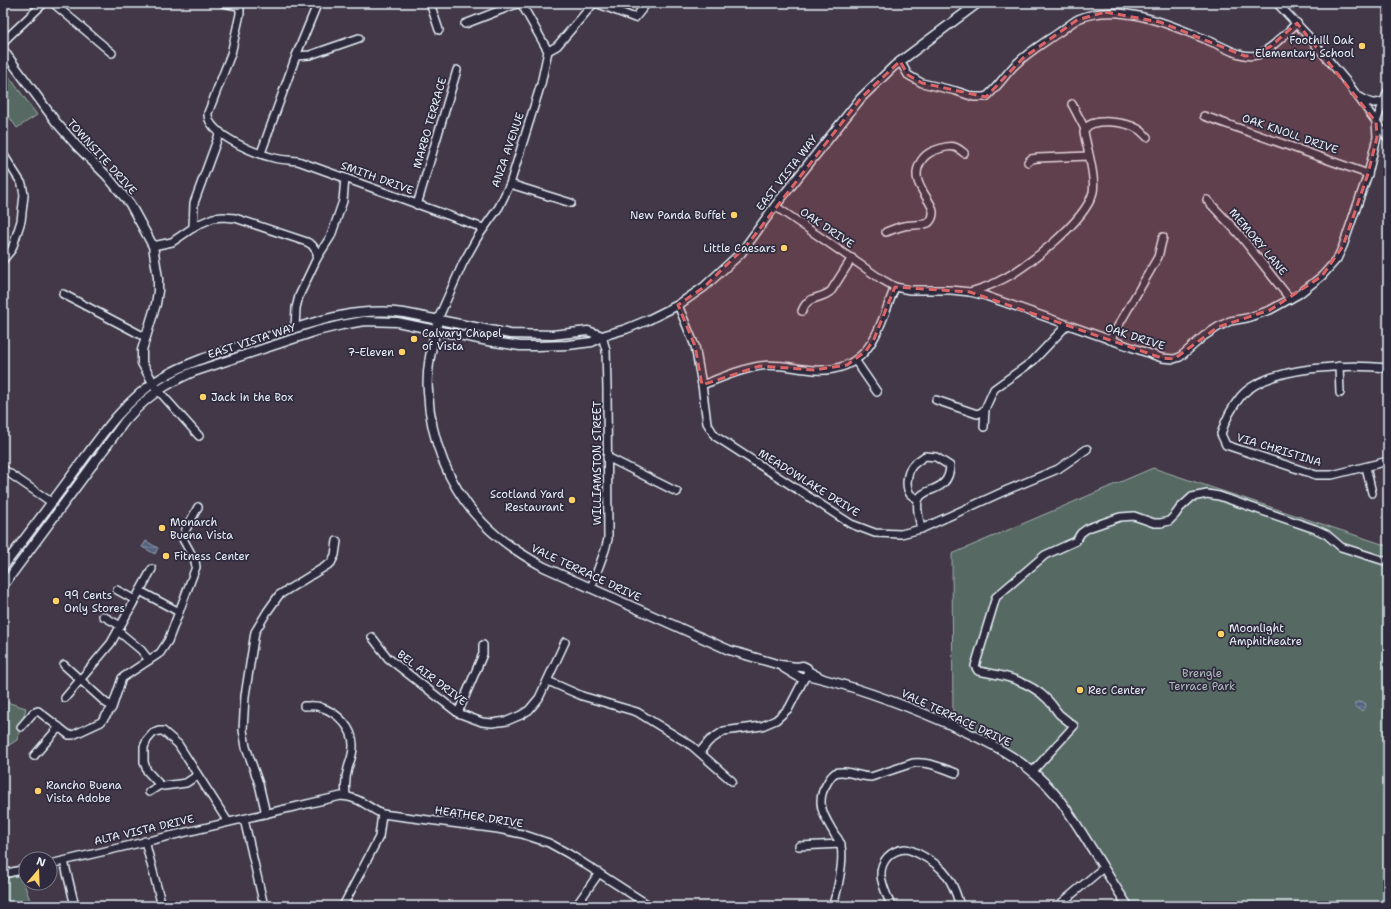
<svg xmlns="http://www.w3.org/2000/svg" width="1391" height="909" viewBox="0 0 1391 909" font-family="'Shantell Sans',sans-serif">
<defs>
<pattern id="water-rules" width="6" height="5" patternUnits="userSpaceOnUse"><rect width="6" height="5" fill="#56647f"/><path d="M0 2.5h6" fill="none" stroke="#6e7b92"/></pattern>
</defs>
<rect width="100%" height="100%" fill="#423847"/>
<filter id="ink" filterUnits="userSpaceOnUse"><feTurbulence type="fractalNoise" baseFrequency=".025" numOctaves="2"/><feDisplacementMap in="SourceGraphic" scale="8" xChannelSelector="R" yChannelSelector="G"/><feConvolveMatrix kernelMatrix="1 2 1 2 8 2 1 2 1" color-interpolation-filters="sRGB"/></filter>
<g filter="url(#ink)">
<g fill="#576a63" stroke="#a0aeae">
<polygon points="3,68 37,115 17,128 3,108"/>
<polygon points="1153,468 1388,546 1388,906 1128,906 1067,809 1031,769 953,726 952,554"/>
<polygon points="3,701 26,708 17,740 3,749"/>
<polygon points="21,875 32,906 3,906 3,879"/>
</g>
<g fill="url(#water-rules)" stroke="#909caf">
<polygon points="146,541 158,548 155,554 142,547"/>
<polygon points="1358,702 1365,703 1366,706 1362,711 1355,707 1355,703"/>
</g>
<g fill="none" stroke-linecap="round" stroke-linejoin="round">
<defs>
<g id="minor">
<polyline points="53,3 112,53"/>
<path d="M223,3L238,6L240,9V14L231,54L208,113C206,134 257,154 274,158C282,160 290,160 298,161L483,228"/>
<polyline points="430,3 439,30"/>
<polyline points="596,3 635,18 647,3"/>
<polyline points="1277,3 1309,37 1347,82 1388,138"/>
<polyline points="465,24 519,3"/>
<polyline points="3,44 8,37 44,3"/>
<polyline points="548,51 557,46 594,3"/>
<polyline points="296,56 310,55 359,38"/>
<path d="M900,61L908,75L922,83L956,91L974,97H986C996,89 1003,78 1012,68C1025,54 1042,44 1058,33C1064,29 1071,23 1078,19C1119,1 1175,26 1214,43C1226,48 1243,59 1257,55C1272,49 1285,34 1297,23"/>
<path d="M1360,97C1369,103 1374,105 1384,101"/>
<polyline points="1204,116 1368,174"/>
<path d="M1085,129C1093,117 1127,122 1138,129C1142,131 1145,135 1147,137"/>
<polyline points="261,153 296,56 316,7 319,3"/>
<polyline points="3,154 22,184 24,195 21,221 12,249 3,260"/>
<polyline points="1028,162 1031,159 1038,158 1089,156"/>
<polyline points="510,184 571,203"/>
<polyline points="1207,200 1239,234 1290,299"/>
<polyline points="417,205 457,70"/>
<polyline points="775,206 881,279 895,287 910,290 951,290 970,292 986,296 1162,358 1174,359 1180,357 1204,336 1218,327 1230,321 1247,318 1270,310 1299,294 1322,276 1337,259 1343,246 1368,174 1377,137 1376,122 1388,91"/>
<polyline points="193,228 194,203 220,132"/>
<path d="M886,232C892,230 898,227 904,226C911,224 921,226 928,223C930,222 931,220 932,218C939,203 909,187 919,165C924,153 934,150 946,147C954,145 958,148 964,153"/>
<polyline points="153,246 172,242 197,225 213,218 223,217 235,218 307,242 312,245 317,252 317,258"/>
<path d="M970,292C980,289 990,286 999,281C1025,269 1086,221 1093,192C1096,178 1087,148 1084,132L1085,129L1072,104"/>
<polyline points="63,294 145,337"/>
<polyline points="678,305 695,346 702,385 707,423 715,436 851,524 875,533 901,534 921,529 1007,490 1058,469 1087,449"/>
<path d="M802,311C809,294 818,301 831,291L852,258"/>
<polyline points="438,319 463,263 477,238 499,207 510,184 541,84 548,51 521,3"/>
<polyline points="295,328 296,308 299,296 317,258 331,236 343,201 345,178"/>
<polyline points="1110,340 1158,257 1163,237"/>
<polyline points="855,360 877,392"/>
<polyline points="1339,366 1340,393"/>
<path d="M1388,368C1350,364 1269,365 1241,396C1232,407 1225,421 1221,434L1226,445L1316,475H1332L1388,461"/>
<path d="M702,385C721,378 740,369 760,366C778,363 796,369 814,370C871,373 878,329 895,287"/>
<polyline points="158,390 199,436"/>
<polyline points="936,400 977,414 982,412 985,409 994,389 1033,361 1067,325"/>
<polyline points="984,427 985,409"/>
<polyline points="607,457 677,492"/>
<polyline points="1366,467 1372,493"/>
<polyline points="3,469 51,502"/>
<path d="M918,499C915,498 912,496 910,494C905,487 907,473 912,466C916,462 921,459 925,456L936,457L950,466C949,494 922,486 918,501C916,510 920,520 921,529"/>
<polyline points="591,588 605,550 608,539 607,388 606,350 602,336"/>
<polyline points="117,590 135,600"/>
<polyline points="140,591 179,612"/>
<polyline points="103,616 121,626"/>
<polyline points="118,631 141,650 149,660"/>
<polyline points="372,637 388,658 458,713 482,722 492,723 507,721 521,715 529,710 539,698 565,642"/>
<polyline points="64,665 106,703 112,706"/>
<polyline points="548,681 582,696 637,712 692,746 732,781"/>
<polyline points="65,698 111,643 152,569"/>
<path d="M304,706C309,706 315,705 320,707C337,712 354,728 353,747C353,755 350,761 348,768C345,778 345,787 346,796"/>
<polyline points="458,713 483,654 483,645"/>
<polyline points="21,727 33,713 38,711 69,735 73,735 101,722 112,708 122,678 160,653 168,641 196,567 195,561 183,539 186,529 198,507"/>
<polyline points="700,752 709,741 724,731 762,726 776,720 789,708 805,677"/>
<polyline points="34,756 59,727"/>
<path d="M1033,771L1074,726C1069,722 1064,718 1059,714C1055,709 1052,704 1047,699C1029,681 1003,675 978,671L975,666L996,597L1045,555L1076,541L1081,533L1088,528L1120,517L1134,516L1154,523H1161L1169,521L1175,515L1180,508L1192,497L1207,494L1219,496L1315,529L1326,534L1341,547L1388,562"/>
<polyline points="196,774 195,777 186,783 164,786 160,785 147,771 144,762 144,747 147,740 153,733 159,731 163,731 178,744 228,822"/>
<polyline points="149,792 160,785"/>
<polyline points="266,814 259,784 246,747 243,730 245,696 255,632 267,612 279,595 331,563 335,555 337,541"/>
<polyline points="244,819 264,906"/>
<polyline points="145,841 162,906"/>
<polyline points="799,846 841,844"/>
<polyline points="64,861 75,906"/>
<path d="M50,864L341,796C360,797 367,807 382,814L498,829L522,834L549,843L569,854L650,906"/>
<polyline points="3,874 26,869"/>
<polyline points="343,906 379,837 382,814"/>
<polyline points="576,906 599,873"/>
<path d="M832,906C838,892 844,860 841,846C840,842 838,838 835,835C826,819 814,804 826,785C828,781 831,776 835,773C845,769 859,777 871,777L913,763C928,761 942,768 956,773"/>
<path d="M891,906C888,897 882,886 881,876C880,862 890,850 905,849C913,849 934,862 940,868C951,878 956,892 960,906"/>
<polyline points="1058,906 1103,868"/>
</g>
<g id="major">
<polyline points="3,50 56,122 76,145 107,176 130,204 153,246 158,278 158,291 156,304 142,350 142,363 156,388"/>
<path d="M437,325C432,346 426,369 428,391C430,439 449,488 483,523C500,541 522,555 544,567L729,650L780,665L797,667L803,666L807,668L808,671L823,679"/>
<path d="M3,567C26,537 49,506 72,475C98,440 123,401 161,378C195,358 234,349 271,336C316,321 355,307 404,313L510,334L552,335L588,331L602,336"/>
<path d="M3,586L125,421C146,397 164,385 193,372L317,331L342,325L364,321L397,322L488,341L520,346H537L568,345L592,342L602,336L626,329L648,320L678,305L704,287L741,253L775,206L861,98L894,66L978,3"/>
<path d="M784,668L799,677L803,678L807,675C854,686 900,703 944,722C985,740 1026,759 1055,794C1070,812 1081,832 1094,852C1105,870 1116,888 1128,906"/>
</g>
</defs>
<use href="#minor" stroke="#e8f1f8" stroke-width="10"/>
<use href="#major" stroke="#e8f1f8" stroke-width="11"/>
<use href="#minor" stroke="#2f2a3d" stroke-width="7"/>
<use href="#major" stroke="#2f2a3d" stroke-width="8"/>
</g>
</g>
<path fill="#db6466" fill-opacity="0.2" stroke="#db6466" stroke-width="3" stroke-dasharray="8 5" stroke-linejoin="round" d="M1105,12L1160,22L1245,56L1256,55L1271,46L1297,23L1376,122L1377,137L1368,174L1343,246L1322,276L1270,310L1218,327L1174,359L1162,358L970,292L895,287L874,339L866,351L847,365L814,370L760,366L702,385L695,346L678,305L704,287L747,245L861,98L900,61L908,75L922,83L986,97L1023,58L1077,20Z"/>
<g fill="#ffd166" stroke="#2f2a3d" stroke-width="1.5">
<circle cx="1362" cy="46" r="4"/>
<circle cx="734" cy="215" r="4"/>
<circle cx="784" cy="248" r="4"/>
<circle cx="414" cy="339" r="4"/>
<circle cx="402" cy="352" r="4"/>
<circle cx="203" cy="397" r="4"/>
<circle cx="572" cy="500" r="4"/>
<circle cx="162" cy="528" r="4"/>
<circle cx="166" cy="556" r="4"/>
<circle cx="56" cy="601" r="4"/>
<circle cx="1221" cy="634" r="4"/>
<circle cx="1080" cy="690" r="4"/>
<circle cx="38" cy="791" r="4"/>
</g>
<g text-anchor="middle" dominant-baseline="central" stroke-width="3.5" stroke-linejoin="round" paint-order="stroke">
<g font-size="11" fill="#e8f1f8" stroke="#2f2a3d" text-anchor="start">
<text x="1354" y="40" text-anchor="end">Foothill Oak<tspan x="1354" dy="13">Elementary School</tspan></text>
<text x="726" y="215" text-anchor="end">New Panda Buffet</text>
<text x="776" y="248" text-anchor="end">Little Caesars</text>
<text x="422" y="333">Calvary Chapel<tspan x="422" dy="13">of Vista</tspan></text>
<text x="394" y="352" text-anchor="end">7-Eleven</text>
<text x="211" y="397">Jack in the Box</text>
<text x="564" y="494" text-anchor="end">Scotland Yard<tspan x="564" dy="13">Restaurant</tspan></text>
<text x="170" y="522">Monarch<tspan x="170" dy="13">Buena Vista</tspan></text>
<text x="174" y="556">Fitness Center</text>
<text x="64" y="595">99 Cents<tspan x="64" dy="13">Only Stores</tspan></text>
<text x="1229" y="628">Moonlight<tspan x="1229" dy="13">Amphitheatre</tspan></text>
<text x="1088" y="690">Rec Center</text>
<text x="46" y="785">Rancho Buena<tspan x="46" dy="13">Vista Adobe</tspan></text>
</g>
<g font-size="11" fill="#e8f1f8" stroke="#2f2a3d">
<text transform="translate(430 123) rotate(-74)">MARBO TERRACE</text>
<text transform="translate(1290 134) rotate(19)">OAK KNOLL DRIVE</text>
<text transform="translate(508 150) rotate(-71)">ANZA AVENUE</text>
<text transform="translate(102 157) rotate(48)">TOWNSITE DRIVE</text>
<text transform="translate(787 173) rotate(-52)">EAST VISTA WAY</text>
<text transform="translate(377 178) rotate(20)">SMITH DRIVE</text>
<text transform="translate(827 228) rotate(34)">OAK DRIVE</text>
<text transform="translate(1258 242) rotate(50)">MEMORY LANE</text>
<text transform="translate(1135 337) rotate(18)">OAK DRIVE</text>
<text transform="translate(252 341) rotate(-18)">EAST VISTA WAY</text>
<text transform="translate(1279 450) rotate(17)">VIA CHRISTINA</text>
<text transform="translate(597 463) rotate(-90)">WILLIAMSTON STREET</text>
<text transform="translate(809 483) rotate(32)">MEADOWLAKE DRIVE</text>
<text transform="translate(586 573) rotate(25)">VALE TERRACE DRIVE</text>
<text transform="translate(432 678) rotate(37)">BEL AIR DRIVE</text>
<text transform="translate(956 718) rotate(25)">VALE TERRACE DRIVE</text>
<text transform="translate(479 817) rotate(9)">HEATHER DRIVE</text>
<text transform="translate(144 830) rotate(-13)">ALTA VISTA DRIVE</text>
</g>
<g font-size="11" fill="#aebbbc" stroke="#2f2a3d">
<text x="1202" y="673">Brengle<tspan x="1202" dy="13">Terrace Park</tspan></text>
</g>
</g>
<rect width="1391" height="909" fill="none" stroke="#2f2a3d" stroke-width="16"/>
<rect x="8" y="8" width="1375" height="893" fill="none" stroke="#e8f1f8" stroke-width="1.5" filter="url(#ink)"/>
<g transform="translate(38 871) rotate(19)"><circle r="19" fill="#2f2a3d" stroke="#797a88"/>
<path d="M0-3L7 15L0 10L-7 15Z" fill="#ffd166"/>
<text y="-6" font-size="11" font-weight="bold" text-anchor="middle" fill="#e8f1f8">N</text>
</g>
</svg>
